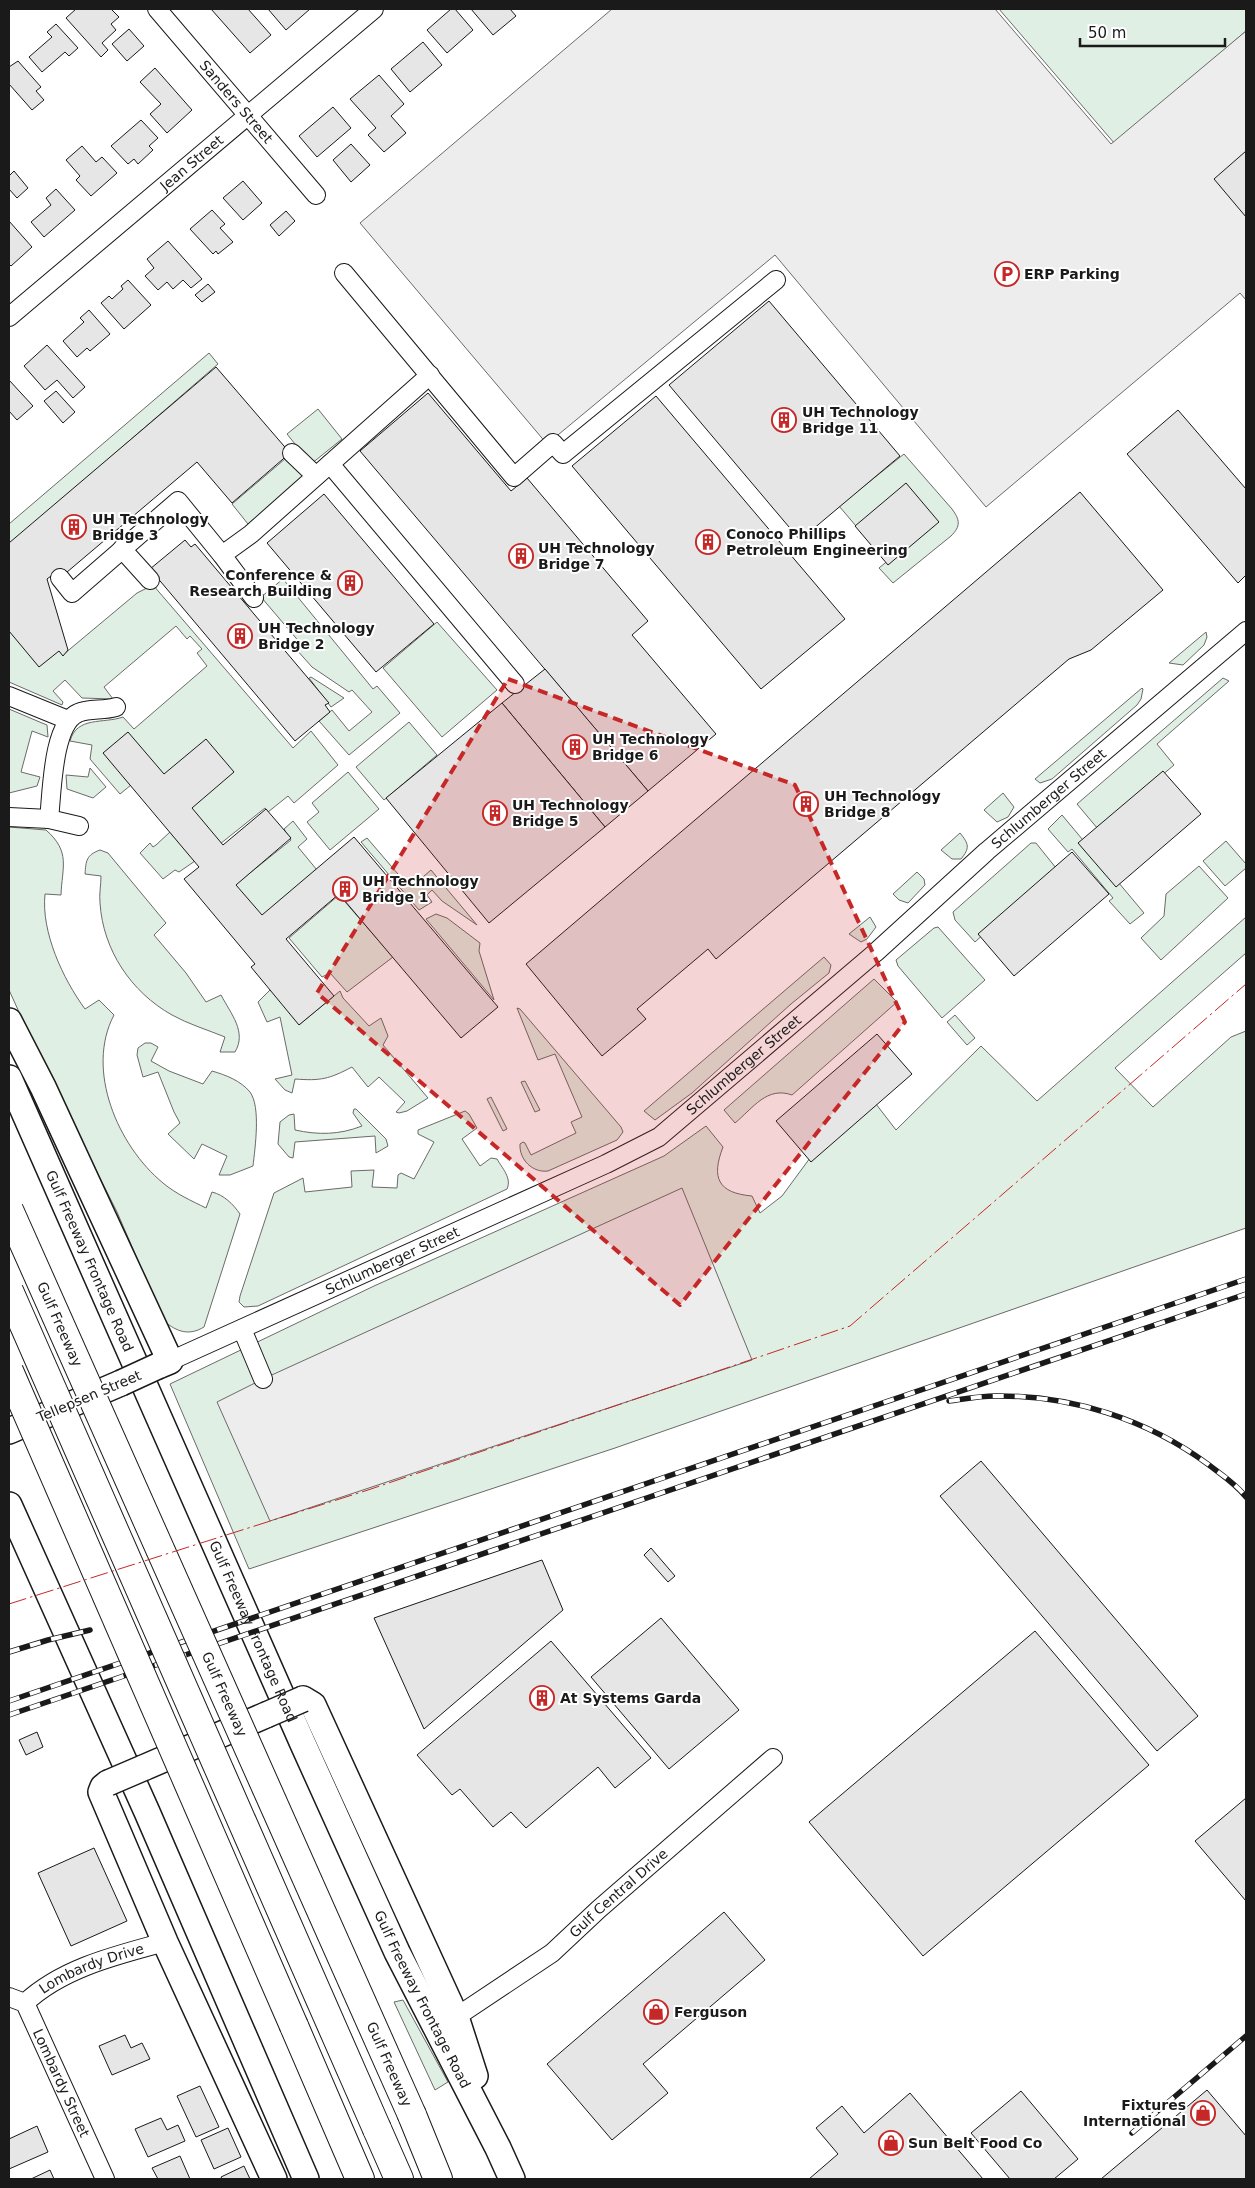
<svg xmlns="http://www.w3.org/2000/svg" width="1255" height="2188" viewBox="0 0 1255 2188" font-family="'DejaVu Sans',sans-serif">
<rect width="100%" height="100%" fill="#fff"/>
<g fill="#e0efe3" stroke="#6a6a6a">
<polygon points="999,9 1246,9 1246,31 1115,144"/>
<polygon points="209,353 218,364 9,545 9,524"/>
<polygon points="318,409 342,439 311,464 287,434"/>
<polygon points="292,453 308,473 248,524 232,504"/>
<path d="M904,454L952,509C960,520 961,526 951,536L893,583L879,568L936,521L856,526L839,506Z"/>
<polygon points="283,579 373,689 377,686 400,713 349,755 319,721 332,710 349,731 372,712 352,690 349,692 312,667 296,649 301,644 261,597"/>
<path d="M153,585L293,748L311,731L338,765L294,803L288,796L268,812L265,808L220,844L162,777L131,785L120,794L90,759L92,745L70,741C77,716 103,724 123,717L134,729L207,666L197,653L202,649L190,636L187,639L176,626L104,687L113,699L82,698L65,680L53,691L63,702L62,705L9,682V629L40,665L59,649L64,654L137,593Z"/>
<polygon points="437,622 497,690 442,737 383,668"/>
<polygon points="1206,632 1207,637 1204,645 1183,665 1169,663"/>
<polygon points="311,677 344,698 331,707 309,678"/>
<polygon points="1223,678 1229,681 1157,744 1174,765 1098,829 1077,804"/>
<polygon points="1142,688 1143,689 1141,699 1137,705 1052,779 1040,783 1035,779"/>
<polygon points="9,709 42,723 47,725 48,737 32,731 21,772 40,777 37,786 9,793"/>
<polygon points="409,722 437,755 384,800 356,767"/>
<polygon points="90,768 106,787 93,798 67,789 66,775 88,777"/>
<polygon points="348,772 379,809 330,850 307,822 319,812 312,803"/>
<polygon points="1003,793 1014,807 1008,817 997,822 984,810"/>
<polygon points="1062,815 1144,913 1130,924 1109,901 1113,898 1072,849 1068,852 1048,829"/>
<polygon points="293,821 307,839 298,847 317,870 262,919 235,885 291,840 284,829"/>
<path d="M9,827L46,830C71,852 62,867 61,895L45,894C41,932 63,979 85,1009L99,1000L114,1015C85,1070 118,1146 163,1183C176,1194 192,1201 206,1208L212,1192C224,1195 233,1204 240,1214L204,1327C189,1336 177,1332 164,1321L117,1212L44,1067L9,990Z"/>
<polygon points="170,832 195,861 179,872 175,870 163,879 140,853 150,843 153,847 156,845"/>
<path d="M960,833C969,844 970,848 961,859H952L941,850Z"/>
<polygon points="367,838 410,888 431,870 477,925 442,901 432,890 427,895 432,902 419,910 361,842"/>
<polygon points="1226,841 1246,864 1246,868 1225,886 1203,861"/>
<polygon points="1031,843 1036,843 1056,868 975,942 955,920 953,912"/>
<path d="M100,850L108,853L166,923L154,935L186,973L206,1002L221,995C231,1014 247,1032 235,1052H220L225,1037C208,1030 188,1024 172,1015C131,992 103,950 100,903C99,894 101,885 101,876L85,874C86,861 86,855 100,850Z"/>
<polygon points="1199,866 1228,898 1161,960 1141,938 1164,916 1166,894"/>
<polygon points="917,872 924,879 925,885 908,903 899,900 893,894"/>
<polygon points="339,895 393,957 347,992 330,973 322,977 289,938"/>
<polygon points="436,914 447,918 480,943 479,951 494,1000 426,919"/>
<polygon points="870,917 876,927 867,939 861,942 849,934"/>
<path d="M1246,917V953L1115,1068L1153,1107L1231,1037L1246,1031V1228L615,1448L249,1569L170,1384L374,1286L664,1156L706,1126L723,1147C711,1178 718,1193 752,1196L760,1213L782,1196L810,1158L876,1104L896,1130L981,1046L1037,1101Z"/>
<polygon points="938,927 985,980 942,1018 898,966 896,960 934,928"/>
<polygon points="824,957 831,965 829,973 791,1004 692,1093 655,1120 644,1111"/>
<path d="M874,979L897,1002L792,1095C767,1086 753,1108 735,1123L724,1110Z"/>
<path d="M271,989L300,1024L340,991L343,998L369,1026L381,1018L388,1036L383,1045L428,1098L407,1111L399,1113L396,1112L405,1102L379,1077L368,1087L352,1067C329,1079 321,1081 295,1079L292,1093L285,1090L275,1079L292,1075L280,1017L267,1022L258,1002Z"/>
<path d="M517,1008L520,1009L621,1127L623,1132L617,1140L548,1171C533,1173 519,1160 520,1144L523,1142L525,1143L531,1155L576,1133L571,1122L582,1117L555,1054L538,1060Z"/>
<polygon points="955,1015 975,1038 967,1045 947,1022"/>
<path d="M145,1043H151L158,1047L151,1061L169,1071L203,1084L212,1071C226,1075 241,1081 250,1092C261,1107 255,1148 253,1166L230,1175H219L227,1156L202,1144L194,1159L168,1134L180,1123L174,1112L158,1072L143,1077L137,1055L138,1048Z"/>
<polygon points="525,1081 540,1110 535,1112 521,1082"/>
<polygon points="491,1097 507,1129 503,1131 487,1099"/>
<path d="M354,1109H356L386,1139L388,1146L376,1153L375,1136L295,1142L293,1158L289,1157L278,1144L280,1122L289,1115L294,1114L295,1130C318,1135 339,1135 362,1126L353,1113Z"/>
<path d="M465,1111L469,1114L477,1128L462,1139L480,1166L491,1158L497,1159C502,1168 512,1178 507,1189L258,1306L244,1307L239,1302L240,1296L274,1193L303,1178L305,1192L352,1187L351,1171L374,1170L372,1187L397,1188L398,1175L401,1173L414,1179L434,1142L418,1134V1130Z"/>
<polygon points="403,2000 448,2082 435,2090 394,2002"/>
</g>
<g fill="#ededed" stroke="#6a6a6a">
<polygon points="612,9 995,9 1111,144 1246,31 1246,300 1240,293 986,507 775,255 547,444 360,223"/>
<polygon points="682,1188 752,1360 270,1521 217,1402 263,1379"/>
</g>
<g fill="#e6e6e6" stroke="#1a1a1a">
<polygon points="76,9 111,9 119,17 111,24 116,30 102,43 108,50 101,57 66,18"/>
<polygon points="211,9 248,9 271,35 250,53"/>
<polygon points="268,9 310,9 286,30"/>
<polygon points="451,9 455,9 473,30 447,53 427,30"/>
<polygon points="471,9 510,9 516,16 493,35"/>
<polygon points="56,24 78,48 69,56 65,52 42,72 29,57 52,37 47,32"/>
<polygon points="129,29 144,46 127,61 112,44"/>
<polygon points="423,42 442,65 410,92 391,69"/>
<polygon points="18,61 41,87 36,91 44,100 32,110 9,84 9,67"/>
<polygon points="155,68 192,110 167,133 150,114 161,104 140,82"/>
<polygon points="379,75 404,104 391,116 406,133 384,152 368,135 376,128 350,99"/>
<polygon points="333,107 351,128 317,157 299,136"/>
<polygon points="141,120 158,138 149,146 153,150 138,164 134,159 128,164 111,146"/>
<polygon points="351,144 370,165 351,182 333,160"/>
<polygon points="82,146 96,162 102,157 117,173 91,196 76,180 80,176 66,160"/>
<polygon points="1246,151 1246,217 1214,179"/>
<polygon points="14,171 28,188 17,198 9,189 9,176"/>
<polygon points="243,181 262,203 243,220 223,198"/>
<polygon points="56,189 75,210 44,237 31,222 51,205 46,198"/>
<polygon points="212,210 225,224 220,228 233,242 218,254 216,251 213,254 190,229"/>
<polygon points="286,211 295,221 279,236 270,225"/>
<polygon points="9,221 32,247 11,266 9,264"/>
<polygon points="168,241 202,279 191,288 183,280 173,289 167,282 158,290 145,276 154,268 147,259"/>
<polygon points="128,280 151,305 124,329 101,303 109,296 112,299 123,289 121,286"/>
<polygon points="208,284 215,292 202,302 195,295"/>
<polygon points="769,301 900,456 800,540 669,385"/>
<polygon points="89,310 110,334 90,351 87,348 77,357 63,341 84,322 80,318"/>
<polygon points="47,345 85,387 73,398 57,380 45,390 24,366"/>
<polygon points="216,367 290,453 232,503 197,462 60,578 55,573 47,579 68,650 63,656 59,651 39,667 9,631 9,543"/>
<polygon points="9,380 33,406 17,420 9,411"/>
<polygon points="56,391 75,412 63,423 44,401"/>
<polygon points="428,393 511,491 527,478 648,621 632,635 716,734 648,791 360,451"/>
<polygon points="656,396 845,619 761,689 572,466"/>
<polygon points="1178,410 1246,489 1246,575 1238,583 1127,454"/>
<polygon points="906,483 939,522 888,565 855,526"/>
<polygon points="1080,492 1163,590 1091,650 1069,659 716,959 708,949 637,1009 646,1019 602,1056 526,964"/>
<polygon points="324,494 434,624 376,672 267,543"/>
<polygon points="185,540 191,547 195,544 329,703 325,705 330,712 295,741 150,569"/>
<polygon points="545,669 648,791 605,827 502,703"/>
<polygon points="502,703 605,827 489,923 386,798"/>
<polygon points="128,732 164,774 206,739 234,772 192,808 223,845 266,809 291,838 236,885 262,915 354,837 498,1007 461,1038 339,894 286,939 334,996 299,1025 251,967 255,964 184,879 199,867 103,753"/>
<polygon points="1163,771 1201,814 1116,887 1078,843"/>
<polygon points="1072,852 1109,894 1014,976 978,934"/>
<polygon points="877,1034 912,1074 811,1162 776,1121"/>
<polygon points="981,1461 1198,1716 1157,1751 940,1496"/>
<polygon points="651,1548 675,1576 668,1582 644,1555"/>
<polygon points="542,1560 563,1610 424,1729 374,1618"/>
<polygon points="661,1618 739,1710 669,1769 591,1677"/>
<polygon points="1035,1631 1149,1765 923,1956 809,1822"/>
<polygon points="551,1641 651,1758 615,1788 598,1767 526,1828 511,1812 493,1827 460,1789 452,1795 417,1755"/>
<polygon points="37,1732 43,1747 26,1755 19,1740"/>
<polygon points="1246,1798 1246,1901 1195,1841"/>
<polygon points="94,1848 127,1921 71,1946 38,1873"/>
<polygon points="724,1912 765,1960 643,2064 668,2093 612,2140 547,2064"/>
<polygon points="125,2035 131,2048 142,2043 150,2059 112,2075 99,2046"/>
<polygon points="200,2086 219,2127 196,2137 177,2096"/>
<polygon points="1207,2090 1246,2136 1246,2179 1101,2179"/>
<polygon points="1021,2091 1078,2159 1054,2179 1010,2179 971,2133"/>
<polygon points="910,2093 983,2179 809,2179 838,2154 816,2128 842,2106 864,2133"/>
<polygon points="161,2118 167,2130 178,2125 185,2141 148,2157 135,2129"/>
<polygon points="37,2126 48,2152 9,2169 9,2139"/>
<polygon points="228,2128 241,2157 214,2169 201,2140"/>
<polygon points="180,2156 190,2179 158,2179 152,2168"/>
<polygon points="244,2166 250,2179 222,2179 221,2177"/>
<polygon points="50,2170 54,2179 31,2179"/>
</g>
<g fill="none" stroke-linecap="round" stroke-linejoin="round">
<defs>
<g id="street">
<path id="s1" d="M157,9L316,195"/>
<polyline points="344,273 514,477 553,443 563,454 776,280"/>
<path id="s2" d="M9,317L374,9"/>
<polyline points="292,453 316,476"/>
<polyline points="330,464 515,684"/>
<polyline points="122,549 150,580"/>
<polyline points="60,578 72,593 178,501 222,555"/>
<polyline points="254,598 222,555 251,534 430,375"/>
<polyline points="9,696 68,720"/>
<polyline points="9,817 49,819 79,826"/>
<path d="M49,819C52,795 52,724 78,713C89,708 104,711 116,707"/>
<polyline points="242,1329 263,1379"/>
<path id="s3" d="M170,1361L606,1164L659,1137L875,953L987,851L1246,631"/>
<path id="s4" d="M9,1997L25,2003L105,2179"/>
<path id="s5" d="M25,2003C62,1968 117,1955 165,1942"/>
<path id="s6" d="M456,2017L552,1953L599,1909L773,1758"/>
</g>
<g id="secondary">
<polyline points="9,1021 43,1087 170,1361 158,1366"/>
<path id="s7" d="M9,1078L303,1744L397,1952L498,2148L512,2179"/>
<polyline points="9,1431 121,1383"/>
<polyline points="9,1505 147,1812 306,2179"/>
<polyline points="303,1699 313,1705 456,2017 475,2076"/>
<polyline points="143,1768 266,1715"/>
<polyline points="108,1783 103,1787 101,1792 165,1942 274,2179"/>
</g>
<g id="highway">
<polyline points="294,2026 360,2179"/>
<polyline points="412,2115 438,2179"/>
<polyline points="377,2129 399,2179"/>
</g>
</defs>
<use href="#street" stroke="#1a1a1a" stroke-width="20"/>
<use href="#secondary" stroke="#1a1a1a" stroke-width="28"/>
<use href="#highway" stroke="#1a1a1a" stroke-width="30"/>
<use href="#street" stroke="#fff" stroke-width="18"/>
<use href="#secondary" stroke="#fff" stroke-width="25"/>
<use href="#highway" stroke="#fff" stroke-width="28"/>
<defs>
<g id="rail">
<path d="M949,1401C964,1399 980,1396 995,1396C1071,1395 1147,1419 1209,1465C1222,1475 1236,1484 1246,1497"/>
<polyline points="9,1652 48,1640 90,1630"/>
<polyline points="9,1701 1246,1279"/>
<polyline points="9,1715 1246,1294"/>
<polyline points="1132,2133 1246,2036"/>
</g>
</defs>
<use href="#rail" stroke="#1a1a1a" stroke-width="5.5"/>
<use href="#rail" stroke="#fff" stroke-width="4" stroke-dasharray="11" stroke-linecap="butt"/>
<defs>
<g id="secondary-bridge">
<polyline points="121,1383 158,1366"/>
<polyline points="266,1715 303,1699"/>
<polyline points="108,1783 143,1768"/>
</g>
<g id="highway-bridge">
<path id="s8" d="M9,1210L412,2115"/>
<polyline points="9,1291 377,2129"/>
<polyline points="9,1371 294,2026"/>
</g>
</defs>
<use href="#secondary-bridge" stroke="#1a1a1a" stroke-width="28" stroke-linecap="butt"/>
<use href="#highway-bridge" stroke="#1a1a1a" stroke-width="30" stroke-linecap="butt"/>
<use href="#secondary-bridge" stroke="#fff" stroke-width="25"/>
<use href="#highway-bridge" stroke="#fff" stroke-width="28"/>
<polyline stroke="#c62828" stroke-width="1" stroke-dasharray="18 4 2.5 4" stroke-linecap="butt" points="9,1604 368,1490 850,1326 1246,984"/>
</g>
<path fill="#c62828" fill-opacity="0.2" stroke="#c62828" stroke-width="4" stroke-dasharray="10 6" stroke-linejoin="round" d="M508,679L795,785L905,1022L680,1305L317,993Z"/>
<defs>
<symbol id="parking-ring" viewBox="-11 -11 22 22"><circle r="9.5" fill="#fff" stroke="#c62828" stroke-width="1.5"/><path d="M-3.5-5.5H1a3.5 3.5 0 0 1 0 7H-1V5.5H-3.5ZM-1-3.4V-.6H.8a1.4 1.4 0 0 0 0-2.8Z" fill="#c62828"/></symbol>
<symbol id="building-ring" viewBox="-11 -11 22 22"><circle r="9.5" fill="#fff" stroke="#c62828" stroke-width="1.5"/><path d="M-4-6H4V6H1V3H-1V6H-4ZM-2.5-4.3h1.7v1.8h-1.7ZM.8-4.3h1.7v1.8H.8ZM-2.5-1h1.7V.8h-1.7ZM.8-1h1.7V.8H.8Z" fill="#c62828"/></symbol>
<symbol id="shop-ring" viewBox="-11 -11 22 22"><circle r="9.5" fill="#fff" stroke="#c62828" stroke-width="1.5"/><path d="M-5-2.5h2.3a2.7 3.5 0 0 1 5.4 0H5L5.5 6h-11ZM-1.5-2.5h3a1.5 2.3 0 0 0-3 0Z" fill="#c62828"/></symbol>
</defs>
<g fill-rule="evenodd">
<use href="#parking-ring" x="993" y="260" width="28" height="28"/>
<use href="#building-ring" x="770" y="406" width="28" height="28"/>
<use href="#building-ring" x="60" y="513" width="28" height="28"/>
<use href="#building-ring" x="694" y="528" width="28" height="28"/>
<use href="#building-ring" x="507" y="542" width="28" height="28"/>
<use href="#building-ring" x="336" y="569" width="28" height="28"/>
<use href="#building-ring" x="226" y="622" width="28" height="28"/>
<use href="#building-ring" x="561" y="733" width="28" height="28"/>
<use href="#building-ring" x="792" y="790" width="28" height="28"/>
<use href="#building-ring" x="481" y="799" width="28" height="28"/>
<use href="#building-ring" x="331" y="875" width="28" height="28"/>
<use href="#building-ring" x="528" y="1684" width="28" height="28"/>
<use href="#shop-ring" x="642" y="1998" width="28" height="28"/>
<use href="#shop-ring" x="1189" y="2099" width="28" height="28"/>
<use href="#shop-ring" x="877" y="2129" width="28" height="28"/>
</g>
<g text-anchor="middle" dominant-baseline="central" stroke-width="4" stroke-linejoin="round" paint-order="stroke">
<g font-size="14" fill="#1a1a1a" stroke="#fff">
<text stroke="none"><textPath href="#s1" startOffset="122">Sanders Street</textPath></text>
<text stroke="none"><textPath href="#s2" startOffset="239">Jean Street</textPath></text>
<text stroke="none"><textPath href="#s3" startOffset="1054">Schlumberger Street</textPath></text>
<text stroke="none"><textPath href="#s3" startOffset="649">Schlumberger Street</textPath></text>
<text stroke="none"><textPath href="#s7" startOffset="200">Gulf Freeway Frontage Road</textPath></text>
<text stroke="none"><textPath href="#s3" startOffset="244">Schlumberger Street</textPath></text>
<text stroke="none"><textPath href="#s8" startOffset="125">Gulf Freeway</textPath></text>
<text transform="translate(89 1396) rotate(-23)">Tellepsen Street</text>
<text stroke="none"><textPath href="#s7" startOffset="605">Gulf Freeway Frontage Road</textPath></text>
<text stroke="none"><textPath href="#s8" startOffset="530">Gulf Freeway</textPath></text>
<text stroke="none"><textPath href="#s6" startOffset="205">Gulf Central Drive</textPath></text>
<text stroke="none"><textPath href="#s5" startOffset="76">Lombardy Drive</textPath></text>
<text stroke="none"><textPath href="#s7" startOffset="1010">Gulf Freeway Frontage Road</textPath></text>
<text stroke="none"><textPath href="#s8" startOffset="935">Gulf Freeway</textPath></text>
<text stroke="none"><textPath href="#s4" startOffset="105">Lombardy Street</textPath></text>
</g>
<g font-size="14" font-weight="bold" fill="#1a1a1a" stroke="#fff" text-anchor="start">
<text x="1024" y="274">ERP Parking</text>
<text x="802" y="412">UH Technology<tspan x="802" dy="16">Bridge 11</tspan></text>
<text x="92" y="519">UH Technology<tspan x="92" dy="16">Bridge 3</tspan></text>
<text x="726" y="534">Conoco Phillips<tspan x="726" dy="16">Petroleum Engineering</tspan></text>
<text x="538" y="548">UH Technology<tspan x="538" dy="16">Bridge 7</tspan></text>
<text x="332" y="575" text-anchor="end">Conference &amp;<tspan x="332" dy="16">Research Building</tspan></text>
<text x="258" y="628">UH Technology<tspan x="258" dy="16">Bridge 2</tspan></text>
<text x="592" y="739">UH Technology<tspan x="592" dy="16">Bridge 6</tspan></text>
<text x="824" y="796">UH Technology<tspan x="824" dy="16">Bridge 8</tspan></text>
<text x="512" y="805">UH Technology<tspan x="512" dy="16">Bridge 5</tspan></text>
<text x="362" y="881">UH Technology<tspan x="362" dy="16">Bridge 1</tspan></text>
<text x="560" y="1698">At Systems Garda</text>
<text x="674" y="2012">Ferguson</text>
<text x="1186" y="2105" text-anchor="end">Fixtures<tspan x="1186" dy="16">International</tspan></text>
<text x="908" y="2143">Sun Belt Food Co</text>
</g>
</g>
<rect width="1255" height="2188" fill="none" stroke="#1a1a1a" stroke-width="20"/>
<path d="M1080 38v8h145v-8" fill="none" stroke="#1a1a1a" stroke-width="2.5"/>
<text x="1088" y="38" font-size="15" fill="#1a1a1a" stroke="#ffffff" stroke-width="4" paint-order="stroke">50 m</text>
</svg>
